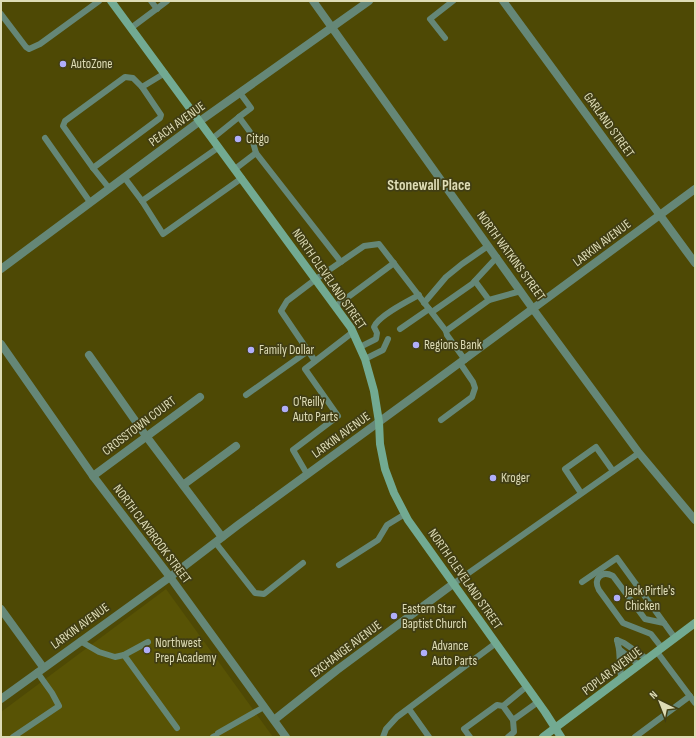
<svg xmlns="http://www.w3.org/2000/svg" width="696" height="738" viewBox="0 0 696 738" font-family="'Sofia Sans Condensed',sans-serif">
<rect width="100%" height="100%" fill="#4e4905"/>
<polygon fill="#585305" points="166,589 273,737 1,737 1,712"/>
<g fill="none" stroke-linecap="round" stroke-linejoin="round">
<g stroke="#658777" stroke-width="6">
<polyline points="151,1 157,9"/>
<polyline points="1,14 26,47 29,49 40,44 99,1"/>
<polyline points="131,28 167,1"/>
<polyline points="445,38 430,19 453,1"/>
<polyline points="239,117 251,108 240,93"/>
<polyline points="45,138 90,202"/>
<polyline points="213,138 239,117 250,132 256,153"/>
<polyline points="93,168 63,126 65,121 125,77 133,78 142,87"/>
<polyline points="235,169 256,153 341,262"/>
<polyline points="124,177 142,201 219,147"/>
<polyline points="109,188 93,168 160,118 161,115 142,87 165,73"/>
<polyline points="142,201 163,234 242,178"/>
<polyline points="475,281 489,300"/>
<polyline points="424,303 446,277 462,264 488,246"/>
<polyline points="336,306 394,263"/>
<polyline points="432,312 472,284 497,257"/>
<polyline points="400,329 429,309"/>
<path d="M360,347L376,339L377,333L374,327C378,316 408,301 419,295"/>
<polyline points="365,359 383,350 388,339"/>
<polyline points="465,360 447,335 446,331 489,300 521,291"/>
<polyline points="315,361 281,311 287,301 316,279 364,246 379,244 446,331"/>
<polyline points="246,395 308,351"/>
<polyline points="441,420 472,397 475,388 473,382 460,363"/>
<polyline points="307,474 293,450 338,416 305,369 353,332"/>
<polyline points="581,493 565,469 596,447 613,471"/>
<polyline points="215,542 255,593 264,594 303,563"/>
<polyline points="339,565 378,540 387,525 405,514"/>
<polyline points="582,582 617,558 675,638"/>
<polyline points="453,584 639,453"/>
<polyline points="617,640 619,649 621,678"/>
<polyline points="617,640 624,643 647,659"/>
<polyline points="80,641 99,652 115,657 124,655 177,728"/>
<path d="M662,648L651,634L623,623L599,590C593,579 601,570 613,576L645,619L664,623"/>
<polyline points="619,649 639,665"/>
<polyline points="657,652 695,703"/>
<polyline points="124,655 148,642"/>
<polyline points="503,706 526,687"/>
<polyline points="409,709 429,737"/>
<polyline points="218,733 264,707"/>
<polyline points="13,737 59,706 52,693 37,672"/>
<polyline points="213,737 215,736"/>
<polyline points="383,737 386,729 397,717 496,643"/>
<polyline points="470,737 464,729 497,705 503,706 513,720 538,702"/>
<polyline points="508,737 514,732 513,720"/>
<polyline points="635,737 690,696"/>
</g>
<g stroke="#658777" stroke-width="8">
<polyline points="313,1 533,309 639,453 695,520"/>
<polyline points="503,1 695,263"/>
<polyline points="1,269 200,121 369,1"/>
<polyline points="1,344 93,476 170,577 286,737"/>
<polyline points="89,355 146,436 222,537"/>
<polyline points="93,476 200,397"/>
<polyline points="183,485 236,446"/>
<polyline points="1,609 43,667"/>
<polyline points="1,699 170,577 238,525 435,381 695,189"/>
<polyline points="274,720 337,670 453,584"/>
</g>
<g stroke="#72aa92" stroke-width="8">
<polyline points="111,1 351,328 365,359 374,391 379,422 380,444 385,469 394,493 408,520 545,712 561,737"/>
<polyline points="543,737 695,623"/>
</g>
</g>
<g fill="#b0aefa" stroke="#413e14" stroke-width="1.5">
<circle cx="63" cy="64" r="4"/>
<circle cx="238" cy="139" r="4"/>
<circle cx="416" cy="345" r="4"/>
<circle cx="251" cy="350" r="4"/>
<circle cx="285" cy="409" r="4"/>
<circle cx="493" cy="478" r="4"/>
<circle cx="617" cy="598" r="4"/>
<circle cx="394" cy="616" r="4"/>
<circle cx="147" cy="650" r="4"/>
<circle cx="424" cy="653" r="4"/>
</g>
<g text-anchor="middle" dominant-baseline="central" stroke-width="3.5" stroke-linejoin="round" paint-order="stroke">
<g font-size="13" fill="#dedcb6" stroke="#413e14" text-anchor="start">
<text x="71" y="64">AutoZone</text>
<text x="246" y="139">Citgo</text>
<text x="424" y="345">Regions Bank</text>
<text x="259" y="350">Family Dollar</text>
<text x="293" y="402">O'Reilly<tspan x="293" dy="15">Auto Parts</tspan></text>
<text x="501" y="478">Kroger</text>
<text x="625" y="591">Jack Pirtle's<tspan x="625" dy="15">Chicken</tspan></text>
<text x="402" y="609">Eastern Star<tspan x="402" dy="15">Baptist Church</tspan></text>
<text x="155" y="643">Northwest<tspan x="155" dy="15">Prep Academy</tspan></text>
<text x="432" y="646">Advance<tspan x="432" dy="15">Auto Parts</tspan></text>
</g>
<g font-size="13" fill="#dedcb6" stroke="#413e14">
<text transform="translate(177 124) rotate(-36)">PEACH AVENUE</text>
<text transform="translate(609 125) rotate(54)">GARLAND STREET</text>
<text transform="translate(602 243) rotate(-37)">LARKIN AVENUE</text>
<text transform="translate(511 256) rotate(54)">NORTH WATKINS STREET</text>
<text transform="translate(329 279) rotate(55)">NORTH CLEVELAND STREET</text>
<text transform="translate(139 426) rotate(-37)">CROSSTOWN COURT</text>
<text transform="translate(341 435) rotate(-36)">LARKIN AVENUE</text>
<text transform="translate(152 534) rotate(53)">NORTH CLAYBROOK STREET</text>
<text transform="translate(465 579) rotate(55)">NORTH CLEVELAND STREET</text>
<text transform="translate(80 626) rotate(-36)">LARKIN AVENUE</text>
<text transform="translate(346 649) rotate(-37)">EXCHANGE AVENUE</text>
<text transform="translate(612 671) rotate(-37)">POPLAR AVENUE</text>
</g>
<g font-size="15" font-weight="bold" fill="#dedcb6" stroke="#413e14">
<text x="429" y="185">Stonewall Place</text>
</g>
</g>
<rect width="696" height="738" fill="none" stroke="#dedcb6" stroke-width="4"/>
<g transform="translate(660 702) rotate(317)" stroke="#413e14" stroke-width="3" paint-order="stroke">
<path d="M0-3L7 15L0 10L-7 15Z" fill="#dedcb6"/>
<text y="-6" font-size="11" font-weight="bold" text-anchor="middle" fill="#dedcb6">N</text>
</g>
</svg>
